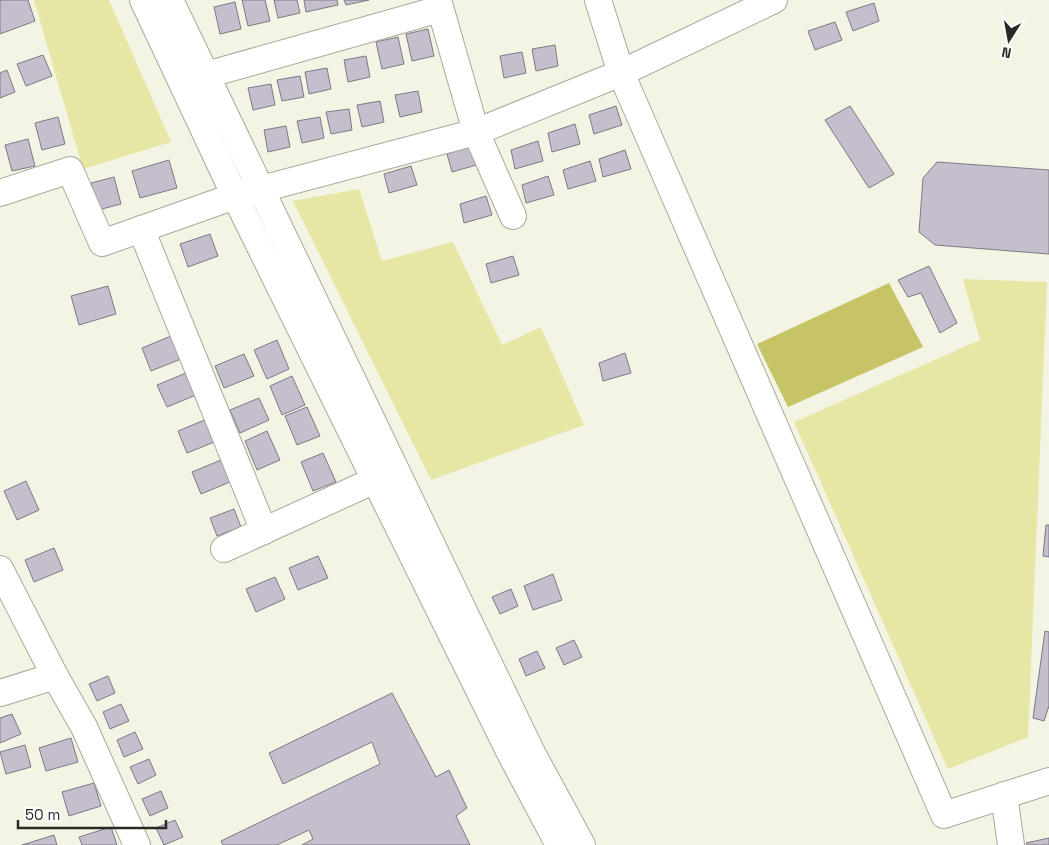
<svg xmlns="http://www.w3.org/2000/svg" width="1049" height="845" viewBox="0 0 1049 845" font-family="'Space Grotesk',sans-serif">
<rect width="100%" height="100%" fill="#f4f4e5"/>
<g fill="#e6e6a5">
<polygon points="34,0 109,0 171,142 83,169"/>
<polygon points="359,189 382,261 453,242 502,345 541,327 584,425 431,480 293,201"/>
<polygon points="963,279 1047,282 1028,737 948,769 794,422 980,340"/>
</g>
<polygon fill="#c6c467" points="889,283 923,347 788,407 757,344"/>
<g fill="#c5bfcd" stroke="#7e7885">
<polygon points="0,0 28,0 35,21 0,34"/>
<polygon points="242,0 265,0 270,21 248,26"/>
<polygon points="274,0 297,0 300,13 278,18"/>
<polygon points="304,0 337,0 338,5 306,12"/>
<polygon points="344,0 369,0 346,5"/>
<polygon points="235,2 241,29 220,34 214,7"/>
<polygon points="874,3 879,21 853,31 846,12"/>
<polygon points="835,22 842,40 815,50 808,31"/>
<polygon points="428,29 434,56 412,61 406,34"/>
<polygon points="398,37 404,64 382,69 376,42"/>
<polygon points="555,45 558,66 536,71 532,49"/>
<polygon points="522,52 526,73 504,78 500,56"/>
<polygon points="43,55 52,76 26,86 17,64"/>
<polygon points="366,56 370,77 348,82 344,60"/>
<polygon points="327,68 331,89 309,94 305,72"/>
<polygon points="7,70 15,92 0,98 0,73"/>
<polygon points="300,76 304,97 282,101 277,80"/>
<polygon points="271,84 275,105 253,110 248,88"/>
<polygon points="418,91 422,112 400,117 395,95"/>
<polygon points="380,101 384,122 362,127 357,105"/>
<polygon points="616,106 622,125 594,134 589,115"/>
<polygon points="850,106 894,174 869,188 825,120"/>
<polygon points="349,109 352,130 331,134 326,112"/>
<polygon points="58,117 65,144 42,150 35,123"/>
<polygon points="320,117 324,138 302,143 297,121"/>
<polygon points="575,124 580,144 552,152 548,133"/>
<polygon points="286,126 290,147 268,152 264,130"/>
<polygon points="28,139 35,166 12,171 5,145"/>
<polygon points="538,141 543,161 515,169 511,150"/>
<polygon points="474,145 480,164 452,172 447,154"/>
<polygon points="625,150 631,169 603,177 599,159"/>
<polygon points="169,160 177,188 140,198 132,171"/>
<polygon points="590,161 596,181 568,189 563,170"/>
<polygon points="937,162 1049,170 1049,254 935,245 919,232 923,178"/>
<polygon points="411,166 417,185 389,193 384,174"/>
<polygon points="548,176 554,195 526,203 522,185"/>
<polygon points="114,177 121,204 98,210 91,183"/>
<polygon points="486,196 492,215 464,223 460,204"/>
<polygon points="210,234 218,256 188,267 180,244"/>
<polygon points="513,256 519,275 491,283 486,264"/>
<polygon points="929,266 957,323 940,333 921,293 908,297 898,280"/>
<polygon points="108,286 116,314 79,325 71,296"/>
<polygon points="171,336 181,359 151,371 142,348"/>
<polygon points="277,340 289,369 267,379 254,350"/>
<polygon points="625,353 631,373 603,381 599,363"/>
<polygon points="244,354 254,376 224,388 215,366"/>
<polygon points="186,373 196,395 167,407 157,385"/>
<polygon points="292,376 305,405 282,415 270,386"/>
<polygon points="259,398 269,420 240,433 230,410"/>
<polygon points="307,407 320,436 297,445 285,416"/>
<polygon points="207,419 217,441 187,453 178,431"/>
<polygon points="267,431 280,460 257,470 245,441"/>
<polygon points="323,453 336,482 313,491 301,462"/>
<polygon points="221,460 230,482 201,494 192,472"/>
<polygon points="26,481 39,510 17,520 4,491"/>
<polygon points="234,509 241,527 217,536 210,518"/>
<polygon points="1046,525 1049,525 1049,557 1043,556"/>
<polygon points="54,548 63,570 34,582 25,560"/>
<polygon points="318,556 328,578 298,590 289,568"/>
<polygon points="553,574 562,600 533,610 524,586"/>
<polygon points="275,577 285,599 256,612 246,589"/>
<polygon points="511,589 518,606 500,614 492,597"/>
<polygon points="1045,631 1049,632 1049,706 1044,721 1033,718"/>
<polygon points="574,640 582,657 564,665 556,648"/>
<polygon points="537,651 545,668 526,676 519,659"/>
<polygon points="108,676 115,693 97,701 89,684"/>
<polygon points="392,693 436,777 449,770 467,808 456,816 470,845 302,845 313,839 309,830 277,845 223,845 221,841 380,764 372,742 283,784 269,753"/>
<polygon points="121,704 129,721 110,729 103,712"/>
<polygon points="12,714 21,734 0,743 0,718"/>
<polygon points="135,732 143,749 124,757 117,740"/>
<polygon points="71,738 78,762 46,771 39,748"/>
<polygon points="25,745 31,767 6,774 0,752"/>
<polygon points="149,759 156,775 138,784 130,767"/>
<polygon points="94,783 101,806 69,816 62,792"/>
<polygon points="161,791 168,808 150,816 142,799"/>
<polygon points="175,820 183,837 164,845 156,828"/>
<polygon points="111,827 117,845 82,845 79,837"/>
<polygon points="54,835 57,845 22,845"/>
<polygon points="1049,838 1049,845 1027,845 1026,843"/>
</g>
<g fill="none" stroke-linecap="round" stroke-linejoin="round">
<defs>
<g id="minor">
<polyline points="143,0 235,196 375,480 512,757 559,845"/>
<polyline points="170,0 532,753 582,845"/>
<polyline points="438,0 476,132 513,216"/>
<polyline points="598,0 621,73 944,815 1049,781"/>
<polyline points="206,75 440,9"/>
<polyline points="0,193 70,170 102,243 235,196 476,132 621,73 774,0"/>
<polyline points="141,229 264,531"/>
<polyline points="224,549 375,480"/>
<polyline points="0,569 55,676 84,727 137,845"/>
<polyline points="0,693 55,676"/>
<polyline points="1004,795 1011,845"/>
</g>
</defs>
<use href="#minor" stroke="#a9a99b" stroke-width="28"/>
<use href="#minor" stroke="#fff" stroke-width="26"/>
</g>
<g transform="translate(1009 40) rotate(191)" stroke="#ffffff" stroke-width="4" paint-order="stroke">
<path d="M0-4L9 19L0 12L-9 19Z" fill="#292a24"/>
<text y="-8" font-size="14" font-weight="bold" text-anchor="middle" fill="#292a24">N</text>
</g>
<path d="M18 820v8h148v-8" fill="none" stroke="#292a24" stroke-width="2.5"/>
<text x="25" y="820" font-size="15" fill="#292a24" stroke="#ffffff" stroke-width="4" paint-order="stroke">50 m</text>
</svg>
